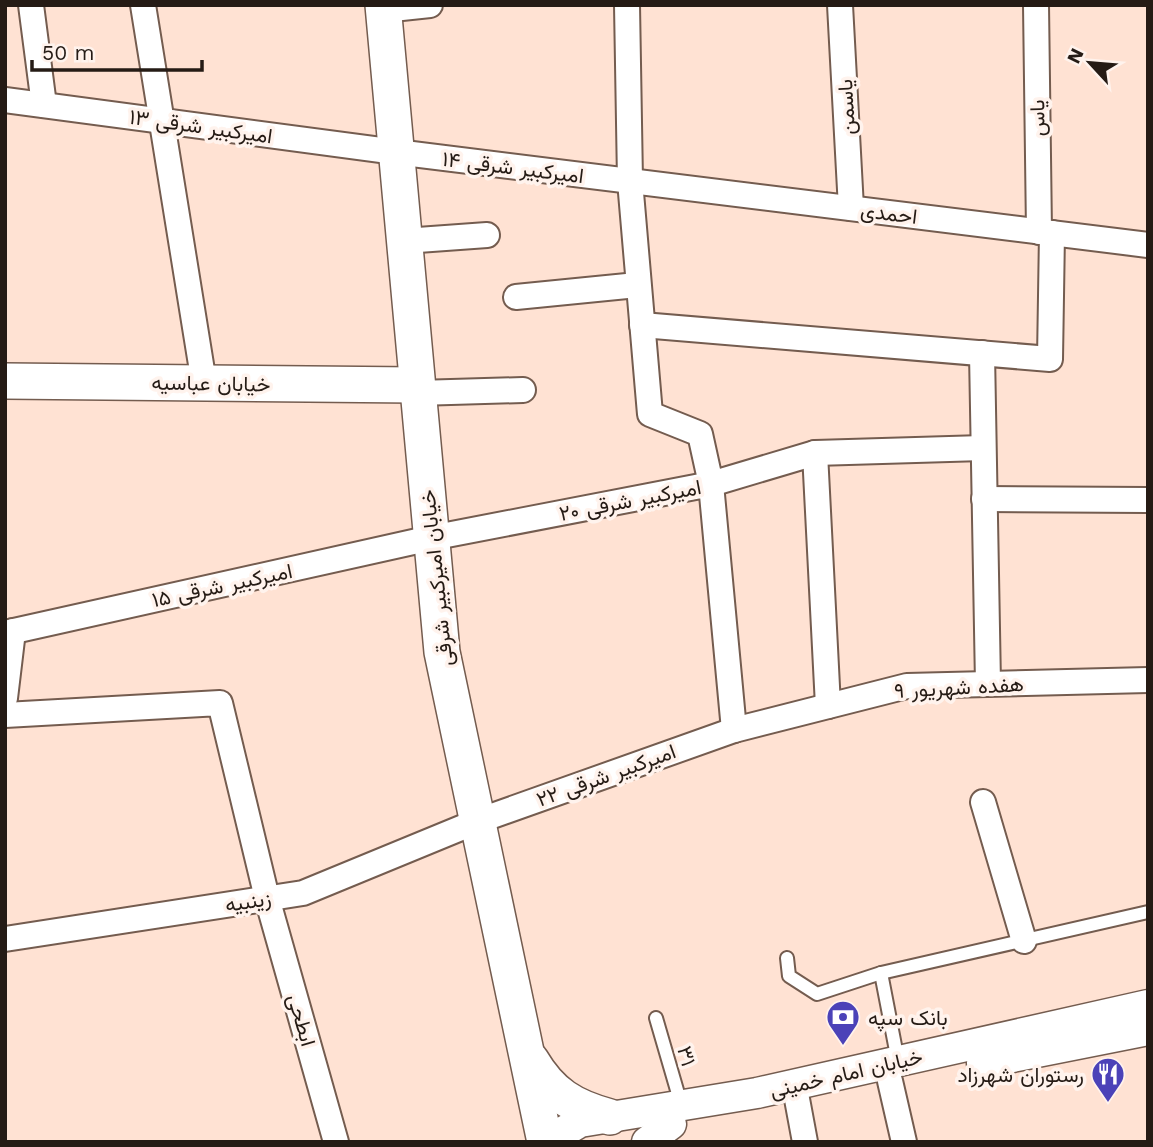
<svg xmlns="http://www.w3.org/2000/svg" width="1153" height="1147" viewBox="0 0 1153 1147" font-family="'Work Sans',Vazirmatn,sans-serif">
<rect width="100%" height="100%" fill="#ffe2d3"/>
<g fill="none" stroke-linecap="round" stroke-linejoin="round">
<defs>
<g id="service">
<polyline points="787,958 789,976 817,994 881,973 1148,912"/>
<polyline points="881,973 898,1061"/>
<polyline points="656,1018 681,1104"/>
</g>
<g id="minor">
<polyline points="31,5 44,105"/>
<polyline points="143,5 204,383"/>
<polyline points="627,5 630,181 650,414 700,434 711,484 815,453 983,448"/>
<polyline points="840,5 851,208"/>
<polyline points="1036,5 1039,232"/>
<polyline points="383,10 430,5"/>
<polyline points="5,100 396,152 1148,245"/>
<polyline points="404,241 487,235"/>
<polyline points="516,297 637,285"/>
<polyline points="642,325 1050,359 1052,233"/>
<polyline points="982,353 988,684"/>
<polyline points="417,393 523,390"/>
<polyline points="815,453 828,706"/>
<polyline points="984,499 1148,500"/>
<polyline points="5,633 431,538 711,484 734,730"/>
<polyline points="5,698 13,631"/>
<polyline points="5,715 220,703 267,898 336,1142"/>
<polyline points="983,802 1024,941"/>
<polyline points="5,939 303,893 478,821 734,730 907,686 1148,680"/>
<polyline points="890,1081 904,1142"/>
<polyline points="797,1099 805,1142"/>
</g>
<g id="tertiary">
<polyline points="982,1063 1148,1030"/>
<polyline points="546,1142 580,1122 757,1093 1148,1005"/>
<polyline points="647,1142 671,1124"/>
</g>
<g id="secondary">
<polyline points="383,5 442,652 545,1142"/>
<polyline points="5,381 416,385"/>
<path d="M531,1060C551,1094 573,1107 610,1117"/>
</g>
</defs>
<use href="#service" stroke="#745c4f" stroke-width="16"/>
<use href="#minor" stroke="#745c4f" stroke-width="28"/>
<use href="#tertiary" stroke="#745c4f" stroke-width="33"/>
<use href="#secondary" stroke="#745c4f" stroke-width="38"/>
<use href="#service" stroke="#fff" stroke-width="12"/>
<use href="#minor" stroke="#fff" stroke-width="24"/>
<use href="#tertiary" stroke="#fff" stroke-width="30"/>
<use href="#secondary" stroke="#fff" stroke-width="35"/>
</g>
<defs>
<symbol id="bank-pin" viewBox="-11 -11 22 30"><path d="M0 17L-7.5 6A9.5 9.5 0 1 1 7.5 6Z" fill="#4b42b8" stroke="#fff3ed"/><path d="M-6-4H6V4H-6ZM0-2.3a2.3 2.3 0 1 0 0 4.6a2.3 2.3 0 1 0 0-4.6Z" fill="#fff"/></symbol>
<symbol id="restaurant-pin" viewBox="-11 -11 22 30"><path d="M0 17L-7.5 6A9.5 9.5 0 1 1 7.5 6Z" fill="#4b42b8" stroke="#fff3ed"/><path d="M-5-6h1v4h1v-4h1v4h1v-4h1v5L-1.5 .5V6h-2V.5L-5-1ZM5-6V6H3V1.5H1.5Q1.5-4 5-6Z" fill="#fff"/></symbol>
</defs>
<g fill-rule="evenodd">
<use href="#bank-pin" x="824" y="998" width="38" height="52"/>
<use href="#restaurant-pin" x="1089" y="1055" width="38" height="52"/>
</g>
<g text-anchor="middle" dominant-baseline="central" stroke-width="7" stroke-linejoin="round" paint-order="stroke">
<g font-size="21" fill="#251b15" stroke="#fff3ed">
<text transform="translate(846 107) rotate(-93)">یاسمن</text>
<text transform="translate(1037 118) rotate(-91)">یاس</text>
<text transform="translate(201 126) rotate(8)">امیرکبیر شرقی ۱۳</text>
<text transform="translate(513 167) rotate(7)">امیرکبیر شرقی ۱۴</text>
<text transform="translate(889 213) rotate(7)">احمدی</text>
<text transform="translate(211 383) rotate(1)">خیابان عباسیه</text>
<text transform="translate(630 500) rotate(-11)">امیرکبیر شرقی ۲۰</text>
<text transform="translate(436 578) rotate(-96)">خیابان امیرکبیر شرقی</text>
<text transform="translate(222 585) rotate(-12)">امیرکبیر شرقی ۱۵</text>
<text transform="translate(959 687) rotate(-3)">هفده شهریور ۹</text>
<text transform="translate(606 775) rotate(-20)">امیرکبیر شرقی ۲۲</text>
<text transform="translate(248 901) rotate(-9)">زینبیه</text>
<text transform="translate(302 1020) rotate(74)">ابطحی</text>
<text transform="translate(687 1056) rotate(74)">۳۱</text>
<text transform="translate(846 1073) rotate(-13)">خیابان امام خمینی</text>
</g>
<g font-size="21" fill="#251b15" stroke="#fff3ed" text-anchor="start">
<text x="868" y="1017">بانک سپه</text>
<text x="1084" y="1074" text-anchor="end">رستوران شهرزاد</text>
</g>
</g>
<rect width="1153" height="1147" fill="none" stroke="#251b15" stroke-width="14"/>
<g transform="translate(1090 63) rotate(296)" stroke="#fff3ed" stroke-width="5" paint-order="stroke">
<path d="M0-5L12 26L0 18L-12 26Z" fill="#251b15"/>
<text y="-10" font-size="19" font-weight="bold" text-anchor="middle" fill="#251b15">N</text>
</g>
<path d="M32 60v10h170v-10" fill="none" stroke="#251b15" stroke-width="3.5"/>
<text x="42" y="60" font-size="21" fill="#251b15" stroke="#fff3ed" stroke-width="5" paint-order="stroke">50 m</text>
</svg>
